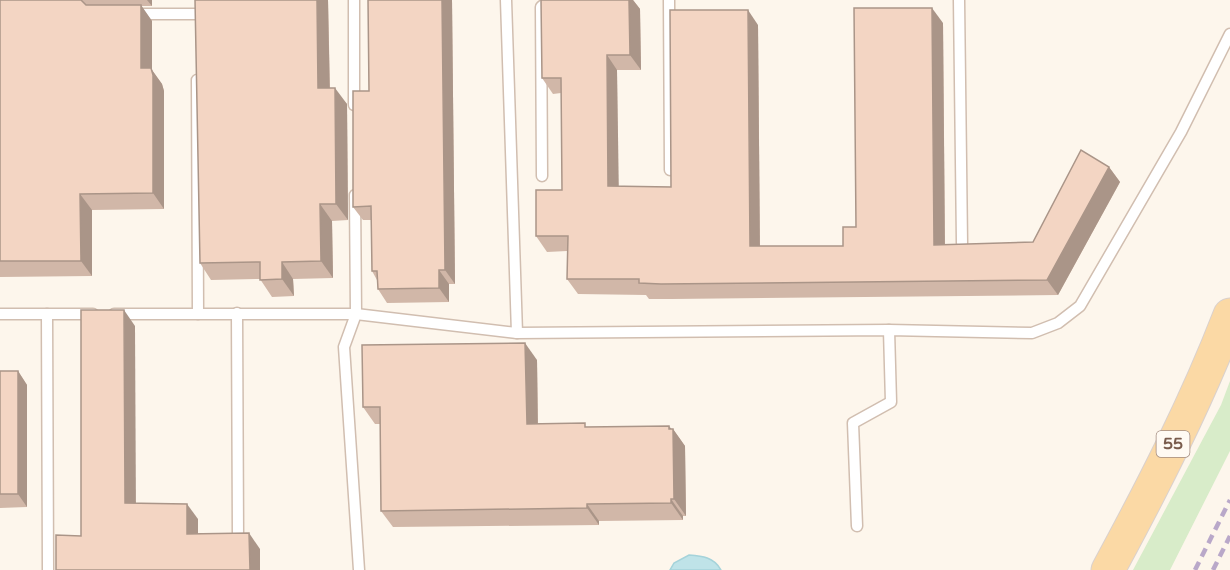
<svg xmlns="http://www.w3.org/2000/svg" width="1230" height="570" viewBox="0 0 1230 570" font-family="'Varela Round',sans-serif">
<rect width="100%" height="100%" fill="#fdf6ec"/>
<polygon fill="#d8ecc9" points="1230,381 1230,451 1170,570 1133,570 1221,405"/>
<path fill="#bfe3e8" stroke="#a5d3da" stroke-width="1.5" d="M689,555C702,556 714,557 721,570H670L674,563Z"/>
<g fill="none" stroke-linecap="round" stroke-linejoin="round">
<defs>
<g id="lane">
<polyline points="354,0 354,105"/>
<polyline points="506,0 517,333"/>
<polyline points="669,0 670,170"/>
<polyline points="959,0 962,243"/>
<polyline points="134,14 196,14"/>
<polyline points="197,80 198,314"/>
<polyline points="542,176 541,7 549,0"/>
<polyline points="355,195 356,314 344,347 359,570"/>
<polyline points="237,313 238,538"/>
<polyline points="0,314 93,314"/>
<polyline points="47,314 48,570"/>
<polyline points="114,314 356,314 517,333 889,330 1032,333 1058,323 1080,306 1181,132 1230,34"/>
<polyline points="857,526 853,423 891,402 889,330"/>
</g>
<path id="primary" d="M1108,570C1153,487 1196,403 1230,315"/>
</defs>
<use href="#lane" stroke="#d1beb0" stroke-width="13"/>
<use href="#primary" stroke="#dad1cd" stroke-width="35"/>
<use href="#lane" stroke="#fff" stroke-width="10"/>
<use href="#primary" stroke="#fbd9a5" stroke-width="33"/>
<g stroke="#b9a8c9" stroke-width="4.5" stroke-dasharray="9 6" stroke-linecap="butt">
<polyline points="1195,570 1230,500"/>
<polyline points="1213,570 1230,536"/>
</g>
</g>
<g fill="#d1b7a8">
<polygon points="0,0 152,0 152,6 141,6 152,21 152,70 162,84 164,91 164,209 92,210 92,276 0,277"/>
<polygon points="195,0 328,0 330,88 347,104 348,220 332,221 333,278 293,279 294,296 272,297 260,279 211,280 200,263"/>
<polygon points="368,0 452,0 455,284 449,284 449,302 387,303 378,289 377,280 372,271 371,220 363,220 353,207 369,91"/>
<polygon points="541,0 633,0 640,9 641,70 617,70 618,186 671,187 758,25 760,246 843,246 856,227 943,23 945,245 1033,242 1109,167 1120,182 1058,295 672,299 649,299 646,295 578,294 567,279 567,251 547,252 536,236 562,190 561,93 553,94 542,78"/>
<polygon points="537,360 538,424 588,427 673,429 685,446 686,516 683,516 683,520 599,521 599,525 393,527 381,511 380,424 375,424 363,407"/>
<polygon points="0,371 18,371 27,385 27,507 0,508"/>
</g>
<g fill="#aa9588">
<polygon points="147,0 152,0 152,6"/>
<polygon points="317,0 328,0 330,105 318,88"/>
<polygon points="442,0 452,0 455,284 445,270"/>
<polygon points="629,0 633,0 640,9 641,70 630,55"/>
<polygon points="141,5 152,21 152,70 162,84 164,91 164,209 153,193 141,68"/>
<polygon points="932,8 943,23 945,261 934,245"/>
<polygon points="748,10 758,25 760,261 750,246"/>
<polygon points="607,55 617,70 619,201 608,186"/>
<polygon points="335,88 347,104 348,220 336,204"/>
<polygon points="1109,167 1120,182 1058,295 1047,280"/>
<polygon points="80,194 92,210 92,276 81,261"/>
<polygon points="320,204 332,221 333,278 321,261"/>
<polygon points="282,262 293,279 294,296 282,279"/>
<polygon points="439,270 449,284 449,302 439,288"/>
<polygon points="124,310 135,326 136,519 125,503"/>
<polygon points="525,343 537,360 538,441 527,424"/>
<polygon points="18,371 27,385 27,507 18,494"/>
<polygon points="669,426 673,431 673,429 685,446 686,516 674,499"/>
<polygon points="671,499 683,516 683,520 671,503"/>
<polygon points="187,504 198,519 198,549 187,534"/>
<polygon points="587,504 599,521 599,525 587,508"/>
<polygon points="249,533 260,549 260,570 250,570"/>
</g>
<g fill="#f3d5c3" stroke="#aa9588" stroke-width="1.5">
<polygon points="0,0 81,0 86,5 141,5 141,68 151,68 153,75 153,193 80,194 81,261 0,261"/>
<polygon points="195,0 317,0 318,88 335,88 336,204 320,204 321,261 282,262 282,279 260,280 260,262 200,263"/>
<polygon points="368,0 442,0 445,270 439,270 439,288 378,289 377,271 372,271 371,206 353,207 353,91 369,91"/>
<polygon points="541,0 629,0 630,55 607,55 608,186 671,187 670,10 748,10 750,246 843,246 843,227 856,227 854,8 932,8 934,245 1033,242 1081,150 1109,167 1047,280 661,284 639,283 639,279 567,279 568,236 536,236 536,190 562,190 561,78 542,78"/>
<polygon points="81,310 124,310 125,503 187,504 187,534 249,533 250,570 56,570 56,535 81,536"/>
<polygon points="525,343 527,424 585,423 585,427 669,426 669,429 673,429 674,499 671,499 671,503 587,504 587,508 381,511 380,407 363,407 362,345"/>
<rect x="0" y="371" width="18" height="123"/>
</g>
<g text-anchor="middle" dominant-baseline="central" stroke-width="4.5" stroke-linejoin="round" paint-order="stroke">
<rect fill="#fffaf3" stroke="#a28b7f" stroke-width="1.5" x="1156.5" y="431" width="33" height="26" rx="4.5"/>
<g font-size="16" font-weight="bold" fill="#7a5c4d">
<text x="1173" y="444">55</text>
</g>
</g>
</svg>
